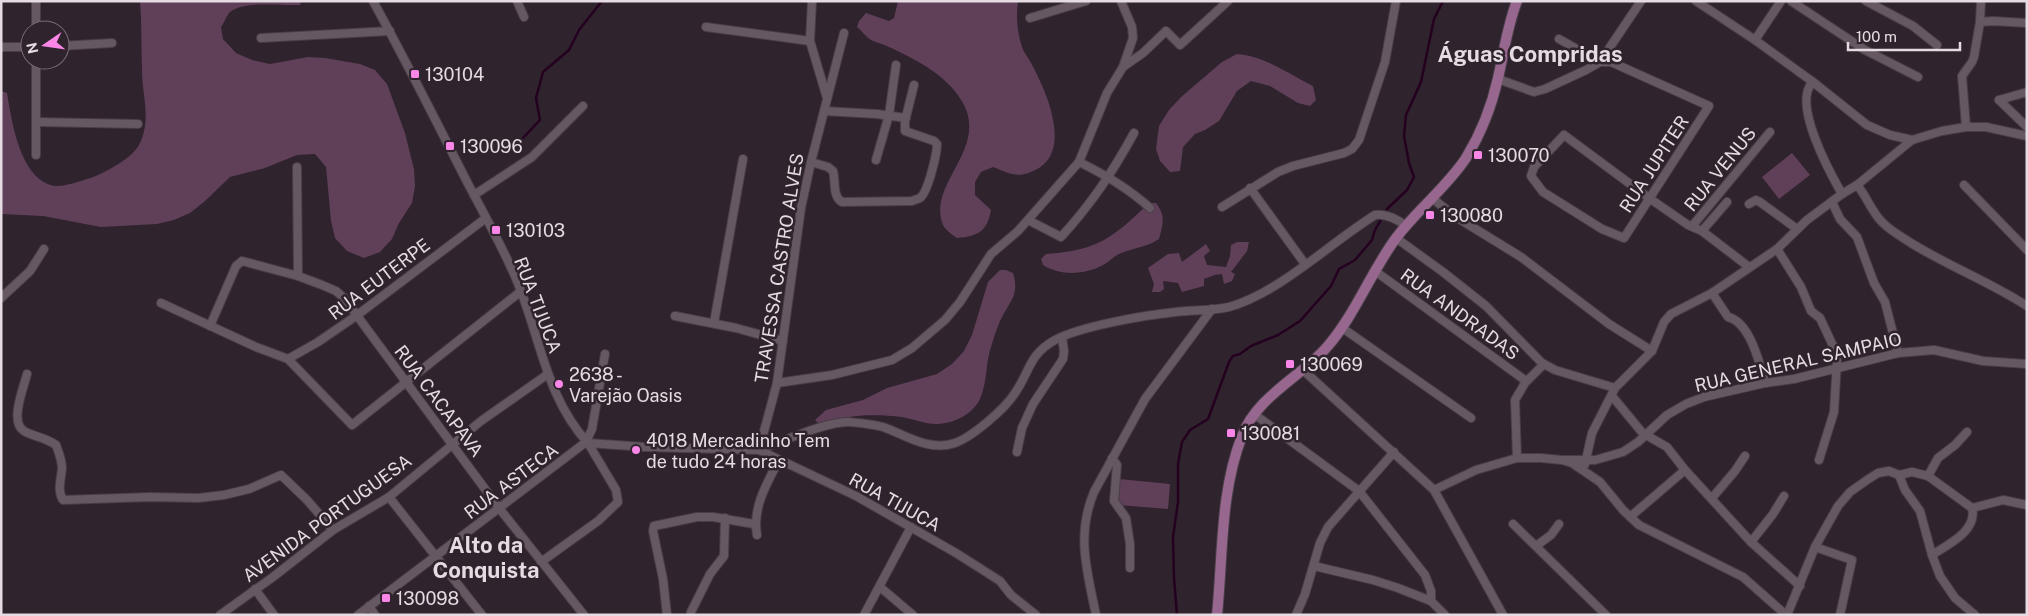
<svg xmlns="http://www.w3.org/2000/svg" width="2028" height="616" viewBox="0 0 2028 616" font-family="'Public Sans',sans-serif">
<rect width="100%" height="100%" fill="#2f232d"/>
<g fill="#603f59">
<path d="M140,1H301L300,5C281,6 242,0 229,13C226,17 224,23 221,27L223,39L236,53L252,60L270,64L308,57L325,58L360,64L375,70L387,84L405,133L414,169L415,186L412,203L399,223L392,239L380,252L364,258L347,251L335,238L331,221L326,167L315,154L297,155L265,168L230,177L205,201L190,213L174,220L157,224L101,227L43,216L1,214V91L7,93C12,122 20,180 55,186C64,187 88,179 96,176C109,170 132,158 139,145C152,120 142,96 142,70C141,47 142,24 140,1Z"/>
<path d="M898,1H1018C1016,17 1017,31 1022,47C1024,53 1028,57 1031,63C1045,88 1072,148 1039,168C1020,179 1012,175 993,167L981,172L975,182V195L991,210C987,232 978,236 957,238C953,235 945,230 943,225C927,185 985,152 965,107C951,77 917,60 889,47C883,44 877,43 871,40C866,37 862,31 857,27L859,21L866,13L889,21L894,18Z"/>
<path d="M1237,54C1265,56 1289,74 1313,86L1316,100L1310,106L1298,103L1270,86L1251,81L1237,91L1219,121L1205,130L1195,134L1183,147L1180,171L1170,172L1160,161L1156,149L1159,126L1169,110L1181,97L1222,62Z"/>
<polygon points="1792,153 1810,175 1779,199 1762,177"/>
<path d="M1149,203H1156C1166,216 1163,224 1159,239C1147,247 1133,248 1119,254C1113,257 1109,262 1103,265C1085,275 1060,276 1043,265L1041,259L1046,254C1097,251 1114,237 1149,203Z"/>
<polygon points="1237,242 1249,242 1247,251 1231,272 1235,274 1232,281 1224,284 1222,274 1215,275 1204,279 1204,286 1182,292 1178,283 1163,281 1164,289 1160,292 1152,292 1154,284 1148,268 1168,254 1179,253 1182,262 1206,244 1210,251 1204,256 1207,265 1226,267 1230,256 1231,245"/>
<path d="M1000,270H1006L1013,273C1019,293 1012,299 1003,315C998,324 995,334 992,344C985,362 988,381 980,399C972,415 953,424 936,424C925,424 913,419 902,417C876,414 844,414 820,425L815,420L826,410L863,400L887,388L937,374L952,364L964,351L972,335L988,282Z"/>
<polygon points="1119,479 1170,484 1168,509 1118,505"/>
</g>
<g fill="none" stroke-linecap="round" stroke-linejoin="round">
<g stroke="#250120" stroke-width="2.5">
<polyline points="520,141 540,120 536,98 543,72 569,50 579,30 602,1"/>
<polyline points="1177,615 1174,578 1173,537 1178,502 1178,464 1182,442 1190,430 1208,419 1229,362 1233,356 1240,354 1251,346 1278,335 1300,321 1331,286 1339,269 1355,260 1372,240 1375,230 1387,209 1407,190 1414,177 1409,163 1404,136 1406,115 1421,82 1434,19 1443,1"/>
</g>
<defs>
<g id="minor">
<polyline points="36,1 36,30"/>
<path d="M373,1C405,59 434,117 464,176C482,211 502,245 517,281C540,336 546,398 588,443L645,447L759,450L856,496L956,553L1000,581L1011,595L1036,615"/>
<polyline points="517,1 524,17"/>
<polyline points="812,1 810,41 827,98"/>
<polyline points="1696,1 1755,40 1813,82 1867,125 1890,135 1912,140"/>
<polyline points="1791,1 1865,50 1918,77"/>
<polyline points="1866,1 1913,26 1937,45"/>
<polyline points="1030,18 1086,1"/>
<polyline points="1980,22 1993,21 2027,23"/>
<polyline points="706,27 810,41"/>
<polyline points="261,38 390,31"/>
<polyline points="1559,39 1600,62 1611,62 1709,106 1624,238 1602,229 1543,192 1531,176 1534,167 1564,135 1649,198 1688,225 1702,231 1749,267"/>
<polyline points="1755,40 1781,1"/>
<polyline points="60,46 112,43"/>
<polyline points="1,47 30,47"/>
<polyline points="1123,67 1143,53 1166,31 1180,45 1228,1"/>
<polyline points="1498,79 1534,92 1545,89 1586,70 1600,62 1641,1"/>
<path d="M1813,82C1791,102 1830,173 1842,194"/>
<polyline points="1999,100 2027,127"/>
<polyline points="1999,100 2027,92"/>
<polyline points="824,111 877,114 906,118"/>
<polyline points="37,122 138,124"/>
<polyline points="1966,127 1962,76 1972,62 1974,57 1980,22 1981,1"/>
<polyline points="36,155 36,60"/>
<polyline points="876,160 889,115 896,65"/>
<path d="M811,162L828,167L833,171C836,181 832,196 842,202L912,201C914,200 918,199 920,198C928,192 937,154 937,144L934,141L905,131V121L914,85"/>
<path d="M1079,162C1106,175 1128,188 1150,208"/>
<polyline points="297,167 298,276"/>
<path d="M1857,185C1867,196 1871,212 1883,223C1891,231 1902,237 1911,243C1948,266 1990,282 2027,306"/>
<polyline points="1964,185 2027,250"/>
<polyline points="1250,188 1305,264"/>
<polyline points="474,195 532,157 583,106"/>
<polyline points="1433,199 1456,217 1521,257 1609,324 1652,351"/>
<polyline points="1832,202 1840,219 1857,237 1874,283 1885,302 1898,353"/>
<polyline points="1749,204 1756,200 1760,202 1797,229"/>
<polyline points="1222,207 1278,172 1293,166 1344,153 1352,149 1359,140 1385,62 1396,1"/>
<path d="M1028,220L1061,237C1092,203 1112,173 1134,133"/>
<polyline points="1693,225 1770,132"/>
<polyline points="1702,231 1727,202"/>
<polyline points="1396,238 1443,272 1486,306 1542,363 1555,370 1615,388 1652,351 1664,322 1671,314 1712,293 1777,249 1807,220 1842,194 1857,185 1912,140 1942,131 1966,127 1986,127 2027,136"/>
<polyline points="1777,249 1801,287 1811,311 1820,318 1835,350 1837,361 1834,412 1819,460"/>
<polyline points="1375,271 1526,381"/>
<path d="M1712,293L1728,317C1750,322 1760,364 1765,383"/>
<polyline points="1,298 30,271 44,249"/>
<polyline points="161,303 256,347 288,359 352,425 520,292"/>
<polyline points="675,316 736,328 783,341"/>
<polyline points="714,323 743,159"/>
<polyline points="210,326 236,266 242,261 298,276 322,285 336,291 344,298 499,508 584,615"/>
<polyline points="1341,327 1471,418"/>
<polyline points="288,359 318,342 356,316 486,218"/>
<polyline points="1303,370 1434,490 1503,615"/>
<path d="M27,374C24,387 9,422 24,431C34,437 45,437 56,445C59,453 62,460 62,469C61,479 57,491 63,500L150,497L198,498L224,495L249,489L281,475L307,500L333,530"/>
<polyline points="777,383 832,375 892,360 912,348 945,320 960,302 991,254 1018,231 1079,162 1107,93 1123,67 1133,38 1132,27 1121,1"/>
<polyline points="1612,396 1645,436"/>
<polyline points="1254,414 1359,491 1425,575 1431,591 1431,601"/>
<polyline points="1646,435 1667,447 1685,470 1751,542 1800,586"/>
<path d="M759,450C782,442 827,421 849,422C860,423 872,424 883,427C906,435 929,452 955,443C972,437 1005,409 1015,393C1030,372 1028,355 1055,340C1081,326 1146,315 1176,312C1193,310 1212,311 1229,307C1279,293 1330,243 1375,215C1387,213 1397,219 1406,226"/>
<polyline points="759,450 777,383 801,208 811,162 844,33"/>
<polyline points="1017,452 1022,428 1033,404 1063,359 1064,351 1062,337"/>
<polyline points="1112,458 1117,465 1114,501 1126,518 1130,544 1130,568"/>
<polyline points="1517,458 1515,400 1525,383 1544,364"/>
<polyline points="1562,460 1595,460 1623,452 1638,442 1667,415 1686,404 1704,397 1765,383 1794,379 1898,353 1934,350 1983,361 2027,364"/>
<polyline points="1585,464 1592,433 1615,388"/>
<polyline points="1899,475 1905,490 1920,511 1932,555 1940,576 1955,598 1975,615"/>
<polyline points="1928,476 1938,458 1955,445 1967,432"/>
<polyline points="1434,490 1476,470 1517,458 1541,458 1562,460 1572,463 1600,482 1623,510 1639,525 1743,577 1786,615"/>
<polyline points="389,497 482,615"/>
<polyline points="1712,498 1735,471 1745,456"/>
<polyline points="1630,517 1685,470"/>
<polyline points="1513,524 1606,615"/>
<path d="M757,535C752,508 767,483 779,460"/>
<polyline points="1751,542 1773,514 1784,496"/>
<polyline points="1536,546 1551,535 1559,524"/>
<polyline points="1815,547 1852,560 1840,615"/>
<path d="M1932,555C1947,545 1978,531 1972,508"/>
<polyline points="541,562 598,521 618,502 616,490 588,443"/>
<polyline points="1314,566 1373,580 1398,588 1431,601 1445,615"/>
<polyline points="880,587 913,615"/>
<polyline points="255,589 274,615"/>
<polyline points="369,606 375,615"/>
<polyline points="691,612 710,574 724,556 725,518"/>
<polyline points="220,615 273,577 333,530 389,497 481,421 548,374"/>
<polyline points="358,615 586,442 592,429 605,354"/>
<polyline points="667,615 663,579 653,531 654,526 697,517 713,517 754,524"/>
<polyline points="864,615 911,527"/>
<path d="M1096,615C1087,571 1076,535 1094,492L1145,399L1212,309"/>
<polyline points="1296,615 1305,594 1320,543 1328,527 1394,452"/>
<polyline points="1787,615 1815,547 1838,506 1850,492 1867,480 1878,473 1889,471 1899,475 1912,472 1928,476 1972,508 2003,500 2027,505"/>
</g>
<path id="major" d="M1217,615C1223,556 1220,492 1242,436C1257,396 1301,377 1327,347C1355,315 1371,272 1396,238C1417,210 1446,188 1466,158C1480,135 1492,105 1498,78C1504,52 1507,27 1517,1"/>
</defs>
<use href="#minor" stroke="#483e46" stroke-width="10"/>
<use href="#major" stroke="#483e46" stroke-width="12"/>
<use href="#minor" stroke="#665863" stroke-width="8"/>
<use href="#major" stroke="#98678f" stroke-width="10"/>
</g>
<g fill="#fa87e7" stroke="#2f232d" stroke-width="2">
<rect x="410" y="69" width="10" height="10" rx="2.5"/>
<rect x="445" y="141" width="10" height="10" rx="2.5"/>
<rect x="1473" y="150" width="10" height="10" rx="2.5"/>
<rect x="1425" y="210" width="10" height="10" rx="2.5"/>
<rect x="491" y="225" width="10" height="10" rx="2.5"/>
<rect x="1285" y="359" width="10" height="10" rx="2.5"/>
<circle cx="559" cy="384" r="5"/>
<rect x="1226" y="428" width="10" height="10" rx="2.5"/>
<circle cx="636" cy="450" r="5"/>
<rect x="381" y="593" width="10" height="10" rx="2.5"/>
</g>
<g text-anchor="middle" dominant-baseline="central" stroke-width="5" stroke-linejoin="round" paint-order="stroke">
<g font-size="18" fill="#e5dce3" stroke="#2f232d" text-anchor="start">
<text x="425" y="74">130104</text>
<text x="460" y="146">130096</text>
<text x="1488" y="155">130070</text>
<text x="1440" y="215">130080</text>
<text x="506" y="230">130103</text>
<text x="1300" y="364">130069</text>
<text x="569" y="374">2638 -<tspan x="569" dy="21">Varejão Oasis</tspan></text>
<text x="1241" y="433">130081</text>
<text x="646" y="440">4018 Mercadinho Tem<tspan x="646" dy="21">de tudo 24 horas</tspan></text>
<text x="396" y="598">130098</text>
</g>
<g font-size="18" fill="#e5dce3" stroke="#2f232d">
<text transform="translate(1654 164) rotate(-57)">RUA JUPITER</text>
<text transform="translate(1720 169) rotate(-51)">RUA VENUS</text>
<text transform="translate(779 268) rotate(-81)">TRAVESSA CASTRO ALVES</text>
<text transform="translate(379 279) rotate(-37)">RUA EUTERPE</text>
<text transform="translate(538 305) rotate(69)">RUA TIJUCA</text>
<text transform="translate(1460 314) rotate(36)">RUA ANDRADAS</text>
<text transform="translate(1798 362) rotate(-13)">RUA GENERAL SAMPAIO</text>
<text transform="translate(439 401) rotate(53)">RUA CACAPAVA</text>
<text transform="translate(511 481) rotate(-37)">RUA ASTECA</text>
<text transform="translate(895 502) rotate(29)">RUA TIJUCA</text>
<text transform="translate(327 518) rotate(-36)">AVENIDA PORTUGUESA</text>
</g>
<g font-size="22" font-weight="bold" fill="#e5dce3" stroke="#2f232d">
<text x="1530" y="54">Águas Compridas</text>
<text x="486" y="545">Alto da<tspan x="486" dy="25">Conquista</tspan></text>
</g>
</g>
<rect width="2028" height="616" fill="none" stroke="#e5dce3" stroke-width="5"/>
<g transform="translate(45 45) rotate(257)"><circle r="24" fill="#2f232d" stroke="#786d76"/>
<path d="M0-4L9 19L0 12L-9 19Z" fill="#fa87e7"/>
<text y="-8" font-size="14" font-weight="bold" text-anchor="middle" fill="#e5dce3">N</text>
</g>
<path d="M1848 42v8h112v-8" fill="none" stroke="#e5dce3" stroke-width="2.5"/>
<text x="1856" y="42" font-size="15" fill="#e5dce3" stroke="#2f232d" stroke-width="4" paint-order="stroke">100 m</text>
</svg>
